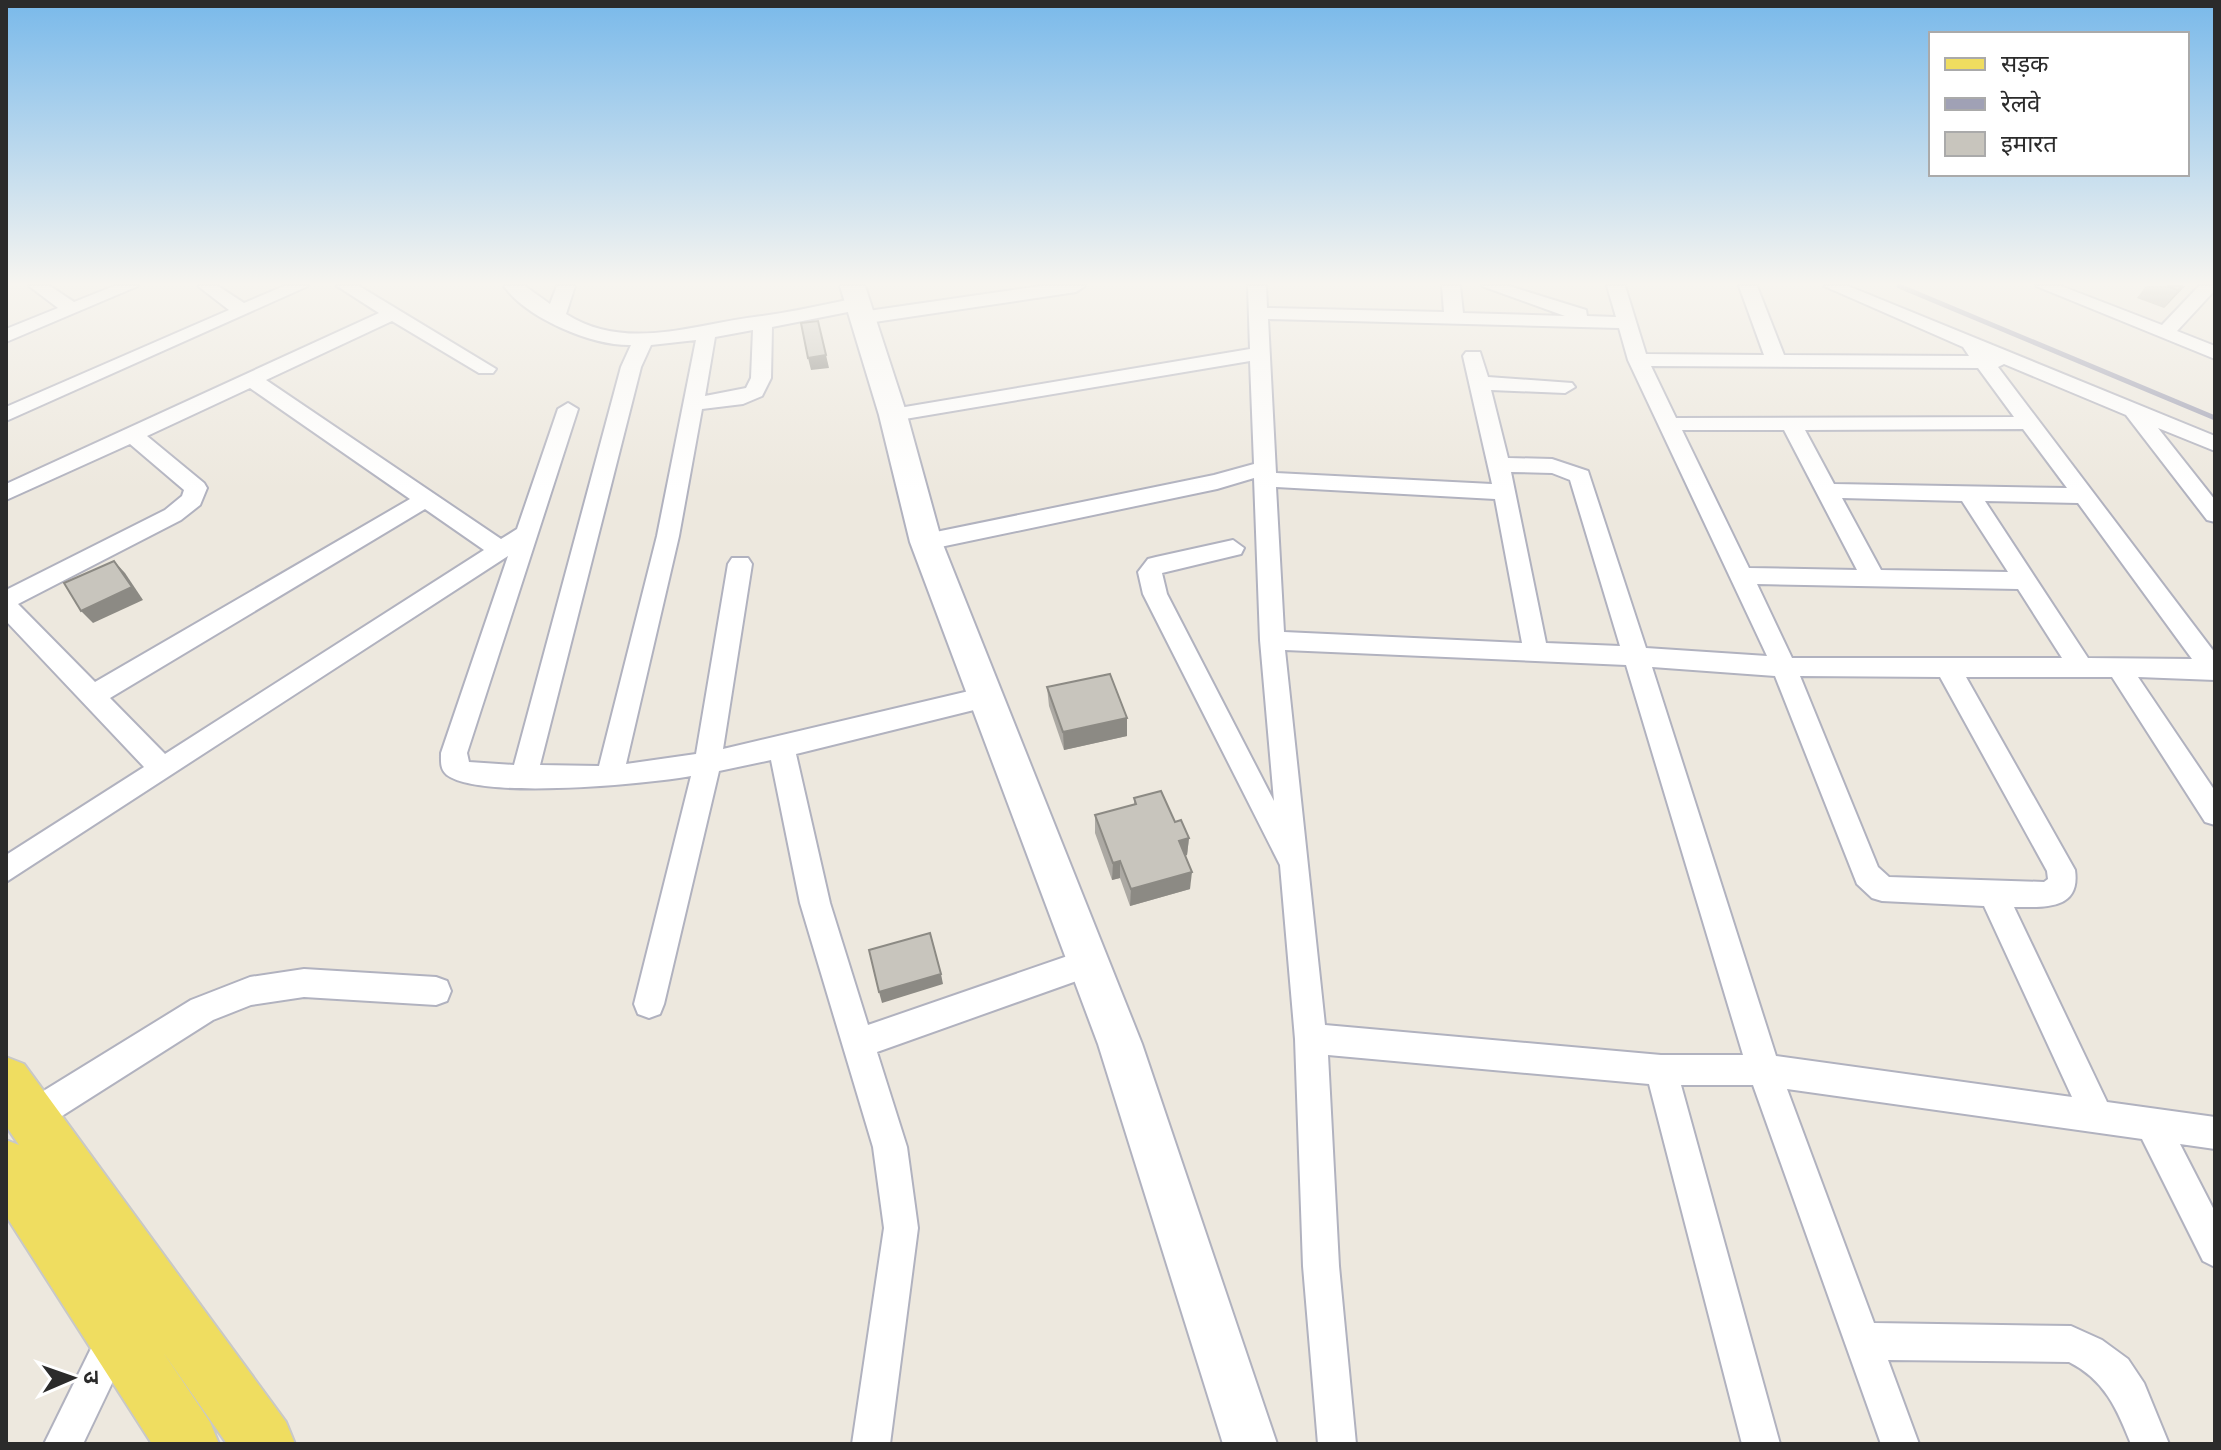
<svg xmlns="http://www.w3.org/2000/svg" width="2221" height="1450" viewBox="0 0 2221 1450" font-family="Roboto,'Noto Sans Devanagari',sans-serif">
<rect width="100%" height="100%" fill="#ede8de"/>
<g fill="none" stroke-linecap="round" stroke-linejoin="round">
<defs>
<g id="street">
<polygon points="29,286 50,286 74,302 114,286 138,286 6,342 6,329 58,308"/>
<polygon points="198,286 218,286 244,303 284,286 308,286 6,421 6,407 229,310"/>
<path d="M337,286H359L496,369L493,373H479L392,321L266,380L501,539L517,529L558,409L568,403L578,409L467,753L469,762L514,765L621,367L631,345C592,346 526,318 504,286H525L550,304L557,286H575L566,314C627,353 697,323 762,316C793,312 826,304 858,298L867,304L858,310L772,327L771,378L762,396L743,404L702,409L679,536L626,764L696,754L728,564L732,558H748L752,564L723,749L986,687L995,690L999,697L995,704L986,707L796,754L830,903L868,1025L1088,949L1099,953L1103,963L1099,973L877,1052L907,1147L918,1228L890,1444H852L884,1228L873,1147L800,903L771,760L719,771L664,1004L660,1014L649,1018L638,1014L634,1004L691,776C647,784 481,800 447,775C440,769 441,762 441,753L508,556L6,882V855L144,767L6,621V590L165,510L182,496L184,490L130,444L6,500V484L379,313ZM753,330L751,378L746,388L705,396L715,337ZM696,340L657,536L599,766L540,765L641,367L651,345ZM250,388L410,499L95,682L18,604L181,520L200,505L207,488L204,483L147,436ZM425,509L484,550L165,754L110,698Z"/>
<polygon points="1041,286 1085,286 1076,292 861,324 852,318 861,312"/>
<path d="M1248,286H1266L1267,308L1444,312L1442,286H1460L1463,313L1565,316L1482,286H1509L1586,310L1587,316L1616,317L1607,286H1625L1646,354L1764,355L1739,286H1757L1784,355L1969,356L1963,347L1824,286H1848L2215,436V451L2158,428L2215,500V522L2207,520L2126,415L2004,364L1998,367L2215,653V680L2138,677L2215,791V825L2205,822L2112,677H1966L2075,870C2081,911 2043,907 2014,907L2107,1102L2215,1117V1149L2180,1144L2215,1212V1267L2203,1261L2142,1139L1787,1089L1874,1323L2071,1326L2102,1340L2128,1359L2144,1383L2169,1444H2131C2117,1409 2105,1380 2069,1362L1888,1360L1919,1444H1881L1753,1085H1681L1780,1444H1742L1649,1084L1328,1055L1339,1266L1356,1444H1318L1303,1266L1295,1039L1280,865L1143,594L1138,572L1148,559L1156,557L1233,540L1244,548L1241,554L1162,573L1167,594L1274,801L1260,640L1254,478L1217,489L926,550L915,542L926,534L1214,475L1254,464L1250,361L893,421L883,415L893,409L1250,349ZM1268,319L1619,328L1628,360L1767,656L1646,648L1588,471L1552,459L1508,458L1491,390L1565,393L1575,387L1572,383L1488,377L1480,352H1466L1463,356L1492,484L1276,473ZM1651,366L1978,368L2014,417L1676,418ZM2023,429L2067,488L1834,484L1805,430ZM1682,430H1784L1857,570L1749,568ZM1511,472L1552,473L1570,480L1620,646L1546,643ZM1276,487L1495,499L1522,643L1284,632ZM1842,498L1962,501L2008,572L1881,570ZM1985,501L2078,503L2192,659L2088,658ZM1757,584L2018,589L2062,658H1792ZM1285,650L1626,665L1743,1055H1661L1325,1025ZM1652,667L1775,676L1857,884L1872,898L1882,901L1984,906L2072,1097L1776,1056ZM1800,676L1940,677L2047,871L2048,879L2044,882L1889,877L1878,867Z"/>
<polygon points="2036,286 2061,286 2162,325 2199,286 2215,286 2215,290 2177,331 2215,346 2215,359"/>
<polygon points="304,969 436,977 447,981 451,991 447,1001 436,1005 304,997 251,1005 213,1020 43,1128 31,1133 19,1128 15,1117 19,1106 191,1000 250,977"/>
<polygon points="117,1317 130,1322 135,1335 83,1444 44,1444 104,1322"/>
</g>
<polygon id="secondary" points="840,286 865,286 907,415 942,542 1142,1044 1277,1444 1223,1444 1098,1044 910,542 879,415"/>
<polygon id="primary" points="6,1057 24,1064 286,1422 295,1444 227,1444 163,1352 210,1422 219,1444 152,1444 6,1216 6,1140 19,1145 6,1126"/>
</defs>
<use href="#street" stroke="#b1b2bf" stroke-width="4"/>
<use href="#secondary" stroke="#b1b2bf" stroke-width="4"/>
<use href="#primary" stroke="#c8c8c8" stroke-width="4"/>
<use href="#street" fill="#fff" fill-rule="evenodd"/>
<use href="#secondary" fill="#fff" fill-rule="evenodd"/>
<use href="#primary" fill="#efdd60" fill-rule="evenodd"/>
<polyline stroke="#a0a1b5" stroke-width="5" points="1899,286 2215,418"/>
</g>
<g fill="#aca9a3">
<polygon points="2146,286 2185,286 2164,308 2137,298"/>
<polygon points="1047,687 1127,718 1127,736 1064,750 1049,706"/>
<polygon points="1134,798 1175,822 1189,838 1187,855 1185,856 1190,889 1130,906 1120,878 1112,880 1095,833 1095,815 1134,805"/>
</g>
<g fill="#8c8a84">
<polygon points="2181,286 2185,286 2164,308"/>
<polygon points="826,355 829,368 811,370 808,358"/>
<polygon points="114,561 125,573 143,600 93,623 81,611"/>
<polygon points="1127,718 1127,736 1064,750 1063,732"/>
<polygon points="1189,838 1187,855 1178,858 1179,841"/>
<polygon points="1120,861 1120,878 1112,880 1113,863"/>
<polygon points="1192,872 1190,889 1130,906 1131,889"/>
<polygon points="941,974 943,984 882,1003 879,992"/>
</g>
<g fill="#c8c5bd" stroke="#8c8a84" stroke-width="2">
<polygon points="2167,286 2181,286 2178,290"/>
<polygon points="818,321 826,355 808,358 801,323"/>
<polygon points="114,561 132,587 81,611 64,583"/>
<polygon points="1110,674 1127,718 1063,732 1047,687"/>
<polygon points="1161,791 1175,822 1181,820 1189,838 1179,841 1192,872 1131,889 1120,861 1113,863 1095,815 1136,804 1134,798"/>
<polygon points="930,933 941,974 879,992 869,950"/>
</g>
<linearGradient id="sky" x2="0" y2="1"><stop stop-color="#79b9ea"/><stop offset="0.58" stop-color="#f7f5f0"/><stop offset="1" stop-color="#f7f5f0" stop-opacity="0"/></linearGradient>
<rect width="2221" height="489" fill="url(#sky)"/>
<rect width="2221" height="1450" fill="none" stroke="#2b2b2b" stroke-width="16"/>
<rect x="1929" y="32" width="260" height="144" fill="#ffffff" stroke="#aaaaaa" stroke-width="2"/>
<rect x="1945" y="58" width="40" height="12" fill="#efdd60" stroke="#aaaaaa" stroke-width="2"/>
<text x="2001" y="72" font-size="24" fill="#2b2b2b">सड़क</text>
<rect x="1945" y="98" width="40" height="12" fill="#a0a1b5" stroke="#aaaaaa" stroke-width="2"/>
<text x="2001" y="112" font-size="24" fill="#2b2b2b">रेलवे</text>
<rect x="1945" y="132" width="40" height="24" fill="#c8c5bd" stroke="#aaaaaa" stroke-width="2"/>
<text x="2001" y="152" font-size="24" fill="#2b2b2b">इमारत</text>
<g transform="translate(72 1378) rotate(88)" stroke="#ffffff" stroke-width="6" paint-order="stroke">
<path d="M0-6L14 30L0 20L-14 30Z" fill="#2b2b2b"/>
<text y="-12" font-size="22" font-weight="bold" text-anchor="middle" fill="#2b2b2b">उ</text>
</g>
</svg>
